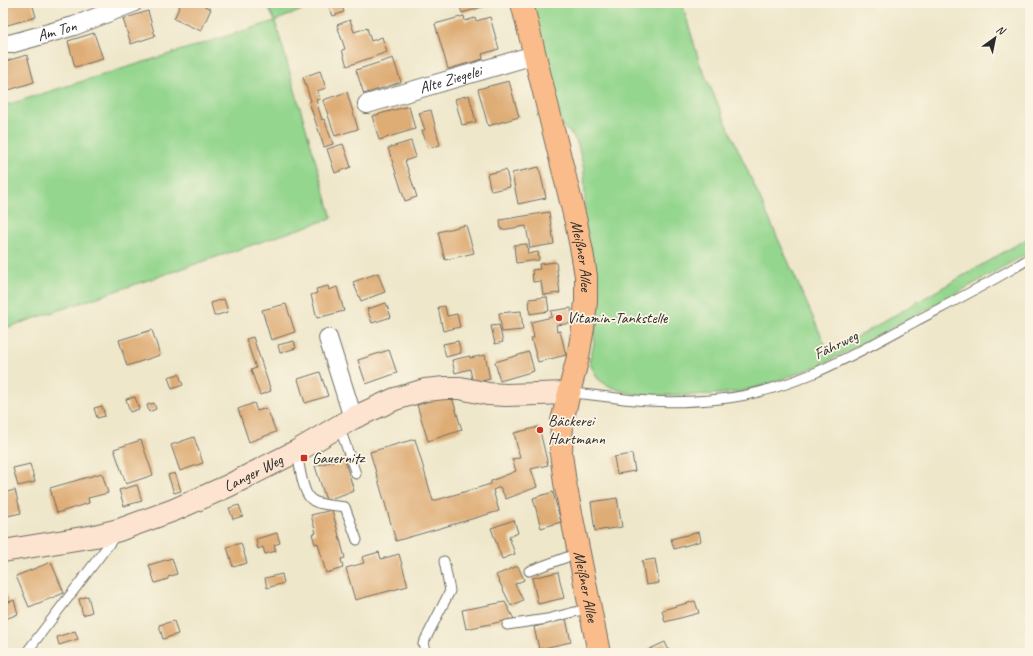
<svg xmlns="http://www.w3.org/2000/svg" width="1033" height="656" viewBox="0 0 1033 656" font-family="Caveat,sans-serif">
<rect width="100%" height="100%" fill="#fcf5e5"/>
<filter id="ink" filterUnits="userSpaceOnUse"><feTurbulence type="fractalNoise" baseFrequency=".025" numOctaves="2"/><feDisplacementMap in="SourceGraphic" scale="8" xChannelSelector="R" yChannelSelector="G"/><feConvolveMatrix kernelMatrix="1 2 1 2 8 2 1 2 1" color-interpolation-filters="sRGB"/></filter>
<filter id="wash" filterUnits="userSpaceOnUse"><feTurbulence type="fractalNoise" baseFrequency=".012" numOctaves="4" result="noise"/><feDisplacementMap in="SourceGraphic" scale="16" xChannelSelector="R" yChannelSelector="G"/><feGaussianBlur stdDeviation="0.9" result="paint"/><feColorMatrix in="noise" values="0 0 0 0 0 0 0 0 0 0 0 0 0 0 0 0 0 1.4 0 .05"/><feComposite in="paint" operator="in"/></filter>
<g filter="url(#wash)">
<rect width="100%" height="100%" fill="#eee7ca"/>
<g fill="#94d68e" stroke="#60805c">
<polygon points="266,3 319,3 275,21 332,218 3,329 3,106 275,21"/>
<polygon points="531,3 682,3 700,64 829,353 1030,237 1030,252 943,301 821,365 768,384 743,391 720,394 693,395 638,395 619,390 605,384 598,379 589,362 594,344 596,319 583,218 585,197 584,170 578,145 572,134 563,127"/>
</g>
<g id="blocks">
<g fill="#deac74">
<polygon points="3,3 32,3 36,17 4,26"/>
<polygon points="181,3 198,3 211,9 201,31 174,19"/>
<polygon points="341,3 344,12 333,16 329,7"/>
<polygon points="459,3 489,3 489,5 462,13"/>
<polygon points="148,11 155,36 131,44 123,19"/>
<polygon points="464,16 465,21 475,18 476,21 490,17 499,49 482,54 483,59 448,69 435,24"/>
<polygon points="350,20 354,32 367,28 371,41 382,37 387,52 347,66 342,50 345,49 337,25"/>
<polygon points="94,33 103,59 75,67 68,41"/>
<polygon points="27,55 34,82 9,90 3,69 3,62"/>
<polygon points="393,58 401,82 364,94 356,70"/>
<polygon points="320,71 326,88 317,91 320,99 316,100 322,120 324,119 333,144 324,147 309,102 311,101 303,77"/>
<polygon points="509,81 519,117 488,126 478,89"/>
<polygon points="347,92 358,129 335,136 323,100"/>
<polygon points="469,95 476,122 462,125 455,99"/>
<polygon points="409,106 415,129 379,140 372,116"/>
<polygon points="431,110 440,145 428,148 422,130 425,130 419,113"/>
<polygon points="411,141 416,157 405,161 417,197 405,201 388,148"/>
<polygon points="343,144 351,167 335,173 327,149"/>
<polygon points="539,167 546,198 518,204 512,173"/>
<polygon points="506,170 510,187 491,191 487,174"/>
<polygon points="549,212 554,244 530,248 526,226 501,230 500,220"/>
<polygon points="466,225 474,253 445,260 438,232"/>
<polygon points="527,244 528,254 538,252 539,260 516,263 514,245"/>
<polygon points="556,262 560,293 543,295 541,281 533,282 532,270 540,269 539,264"/>
<polygon points="378,273 385,292 361,301 353,282"/>
<polygon points="328,286 329,290 337,287 344,311 317,318 311,295 317,293 316,289"/>
<polygon points="547,297 549,311 530,314 529,299"/>
<polygon points="224,299 228,312 214,316 211,303"/>
<polygon points="386,303 391,317 372,323 367,309"/>
<polygon points="286,304 295,332 271,340 262,310"/>
<polygon points="445,306 447,316 457,314 460,327 443,331 438,307"/>
<polygon points="571,308 573,323 556,325 557,332 560,331 566,355 538,362 531,338 534,338 531,322 552,317 551,311"/>
<polygon points="521,311 523,330 502,332 499,313"/>
<polygon points="499,325 503,342 495,344 491,326"/>
<polygon points="152,330 160,355 127,366 119,340"/>
<polygon points="253,337 271,391 260,395 251,370 256,368 246,339"/>
<polygon points="294,341 296,348 280,353 278,345"/>
<polygon points="458,341 461,353 446,357 443,344"/>
<polygon points="389,350 397,373 366,384 358,360"/>
<polygon points="529,352 534,371 500,381 495,362"/>
<polygon points="485,355 490,379 473,383 470,369 455,373 452,360 470,356 470,358"/>
<polygon points="320,372 328,396 305,403 298,379"/>
<polygon points="179,374 183,385 172,389 168,377"/>
<polygon points="451,394 462,430 428,441 417,405"/>
<polygon points="135,397 139,409 130,412 126,399"/>
<polygon points="154,403 156,409 149,412 147,405"/>
<polygon points="254,403 257,411 267,408 276,432 249,442 238,409"/>
<polygon points="102,406 105,416 97,418 94,408"/>
<polygon points="539,427 548,465 531,469 537,487 506,499 500,487 493,490 499,511 396,541 370,452 415,439 433,501 491,484 491,481 516,471 512,459 520,458 514,433"/>
<polygon points="194,437 203,463 180,471 171,445"/>
<polygon points="141,440 153,475 126,484 114,449"/>
<polygon points="632,454 635,471 617,474 614,457"/>
<polygon points="344,458 354,491 326,500 315,466"/>
<polygon points="30,464 35,482 18,486 13,468"/>
<polygon points="102,473 108,493 88,498 89,503 57,513 50,488"/>
<polygon points="175,473 181,491 174,493 168,475"/>
<polygon points="137,485 142,501 124,506 119,490"/>
<polygon points="15,490 21,513 3,517 3,493"/>
<polygon points="553,492 561,522 541,528 533,498"/>
<polygon points="617,498 622,527 595,531 591,502"/>
<polygon points="239,505 243,516 233,519 229,508"/>
<polygon points="332,510 345,558 341,559 343,568 326,573 318,543 315,544 312,534 316,533 311,515"/>
<polygon points="514,520 518,533 509,537 515,554 502,559 491,528"/>
<polygon points="699,532 701,541 674,549 671,539"/>
<polygon points="277,533 280,543 274,545 276,551 265,554 263,547 258,549 256,539"/>
<polygon points="241,543 247,563 233,567 227,547"/>
<polygon points="379,552 381,559 399,554 408,586 355,600 346,568 364,563 362,557"/>
<polygon points="172,558 177,574 168,577 168,579 155,583 149,565"/>
<polygon points="655,559 659,583 646,585 642,561"/>
<polygon points="51,562 64,593 29,607 16,576"/>
<polygon points="518,566 524,580 515,584 523,600 511,606 496,575"/>
<polygon points="558,572 564,598 538,604 532,578"/>
<polygon points="282,574 284,583 267,588 265,578"/>
<polygon points="5,591 9,602 14,600 18,614 3,620 3,592"/>
<polygon points="88,596 92,612 83,615 79,599"/>
<polygon points="695,601 699,613 665,622 662,610"/>
<polygon points="505,602 514,619 466,629 462,610"/>
<polygon points="566,619 571,642 539,649 534,627"/>
<polygon points="174,621 178,634 163,639 159,625"/>
<polygon points="75,631 78,639 59,645 57,637"/>
<polygon points="665,642 670,653 641,653"/>
</g>
</g>
</g>
<g filter="url(#ink)">
<use href="#blocks" fill-opacity="0" stroke="#6f6d63" stroke-width="1"/>
<g fill="none" stroke-linecap="round" stroke-linejoin="round">
<defs>
<g id="lane">
<path d="M569,393C591,394 613,398 635,400C663,403 692,402 720,399C791,392 855,354 916,321C954,301 994,281 1030,258"/>
<polyline points="339,426 356,474"/>
<path d="M297,451C299,462 302,492 311,499C319,506 334,505 345,507L357,540"/>
<polyline points="529,571 578,553"/>
<polyline points="507,625 547,619 590,608"/>
<polyline points="26,653 116,535"/>
<polyline points="426,653 423,644 450,591 444,561"/>
</g>
<g id="street">
<path id="s1" d="M3,43L10,44L74,26L133,3"/>
<path id="s2" d="M367,104L534,55"/>
<polyline points="328,338 353,418"/>
</g>
<g id="secondary">
<path id="s3" d="M3,551L95,536L119,530L174,510L228,486L297,451L353,418L395,399L425,390L445,388H460L488,394L506,395L568,393"/>
</g>
<g id="primary">
<path id="s4" d="M522,3L576,222L582,252L586,276V302L583,328L578,357L562,421L561,453L565,483L599,653"/>
</g>
</defs>
<use href="#lane" stroke="#6f6d63" stroke-width="11"/>
<use href="#street" stroke="#6f6d63" stroke-width="20"/>
<use href="#secondary" stroke="#6f6d63" stroke-width="24"/>
<use href="#primary" stroke="#6f6d63" stroke-width="24"/>
<use href="#lane" stroke="#fff" stroke-width="9"/>
<use href="#street" stroke="#fff" stroke-width="18"/>
<use href="#secondary" stroke="#fde4d0" stroke-width="22"/>
<use href="#primary" stroke="#f9bc8a" stroke-width="22"/>
</g>
</g>
<g fill="#c8321e" stroke="#fcf5e5" stroke-width="1.5">
<circle cx="559" cy="318" r="4"/>
<circle cx="540" cy="430" r="4"/>
<rect x="300" y="454" width="8" height="8" rx="2"/>
</g>
<g text-anchor="middle" dominant-baseline="central" stroke-width="3.5" stroke-linejoin="round" paint-order="stroke">
<g font-size="16" fill="#2b2b2b" stroke="#fcf5e5">
<text stroke="none"><textPath href="#s1" startOffset="56">Am Ton</textPath></text>
<text stroke="none"><textPath href="#s2" startOffset="87">Alte Ziegelei</textPath></text>
<text stroke="none"><textPath href="#s4" startOffset="260">Meißner Allee</textPath></text>
<text transform="translate(836 345) rotate(-26)">Fährweg</text>
<text stroke="none"><textPath href="#s3" startOffset="264">Langer Weg</textPath></text>
<text stroke="none"><textPath href="#s4" startOffset="596">Meißner Allee</textPath></text>
</g>
<g font-size="16" fill="#2b2b2b" stroke="#fcf5e5" text-anchor="start">
<text x="567" y="318">Vitamin-Tankstelle</text>
<text x="548" y="421">Bäckerei<tspan x="548" dy="18">Hartmann</tspan></text>
<text x="312" y="458">Gauernitz</text>
</g>
</g>
<rect width="1033" height="656" fill="none" stroke="#fcf5e5" stroke-width="16"/>
<g transform="translate(995 38) rotate(33)" stroke="#fcf5e5" stroke-width="3" paint-order="stroke">
<path d="M0-3L7 15L0 10L-7 15Z" fill="#2b2b2b"/>
<text y="-6" font-size="11" font-weight="bold" text-anchor="middle" fill="#2b2b2b">N</text>
</g>
</svg>
